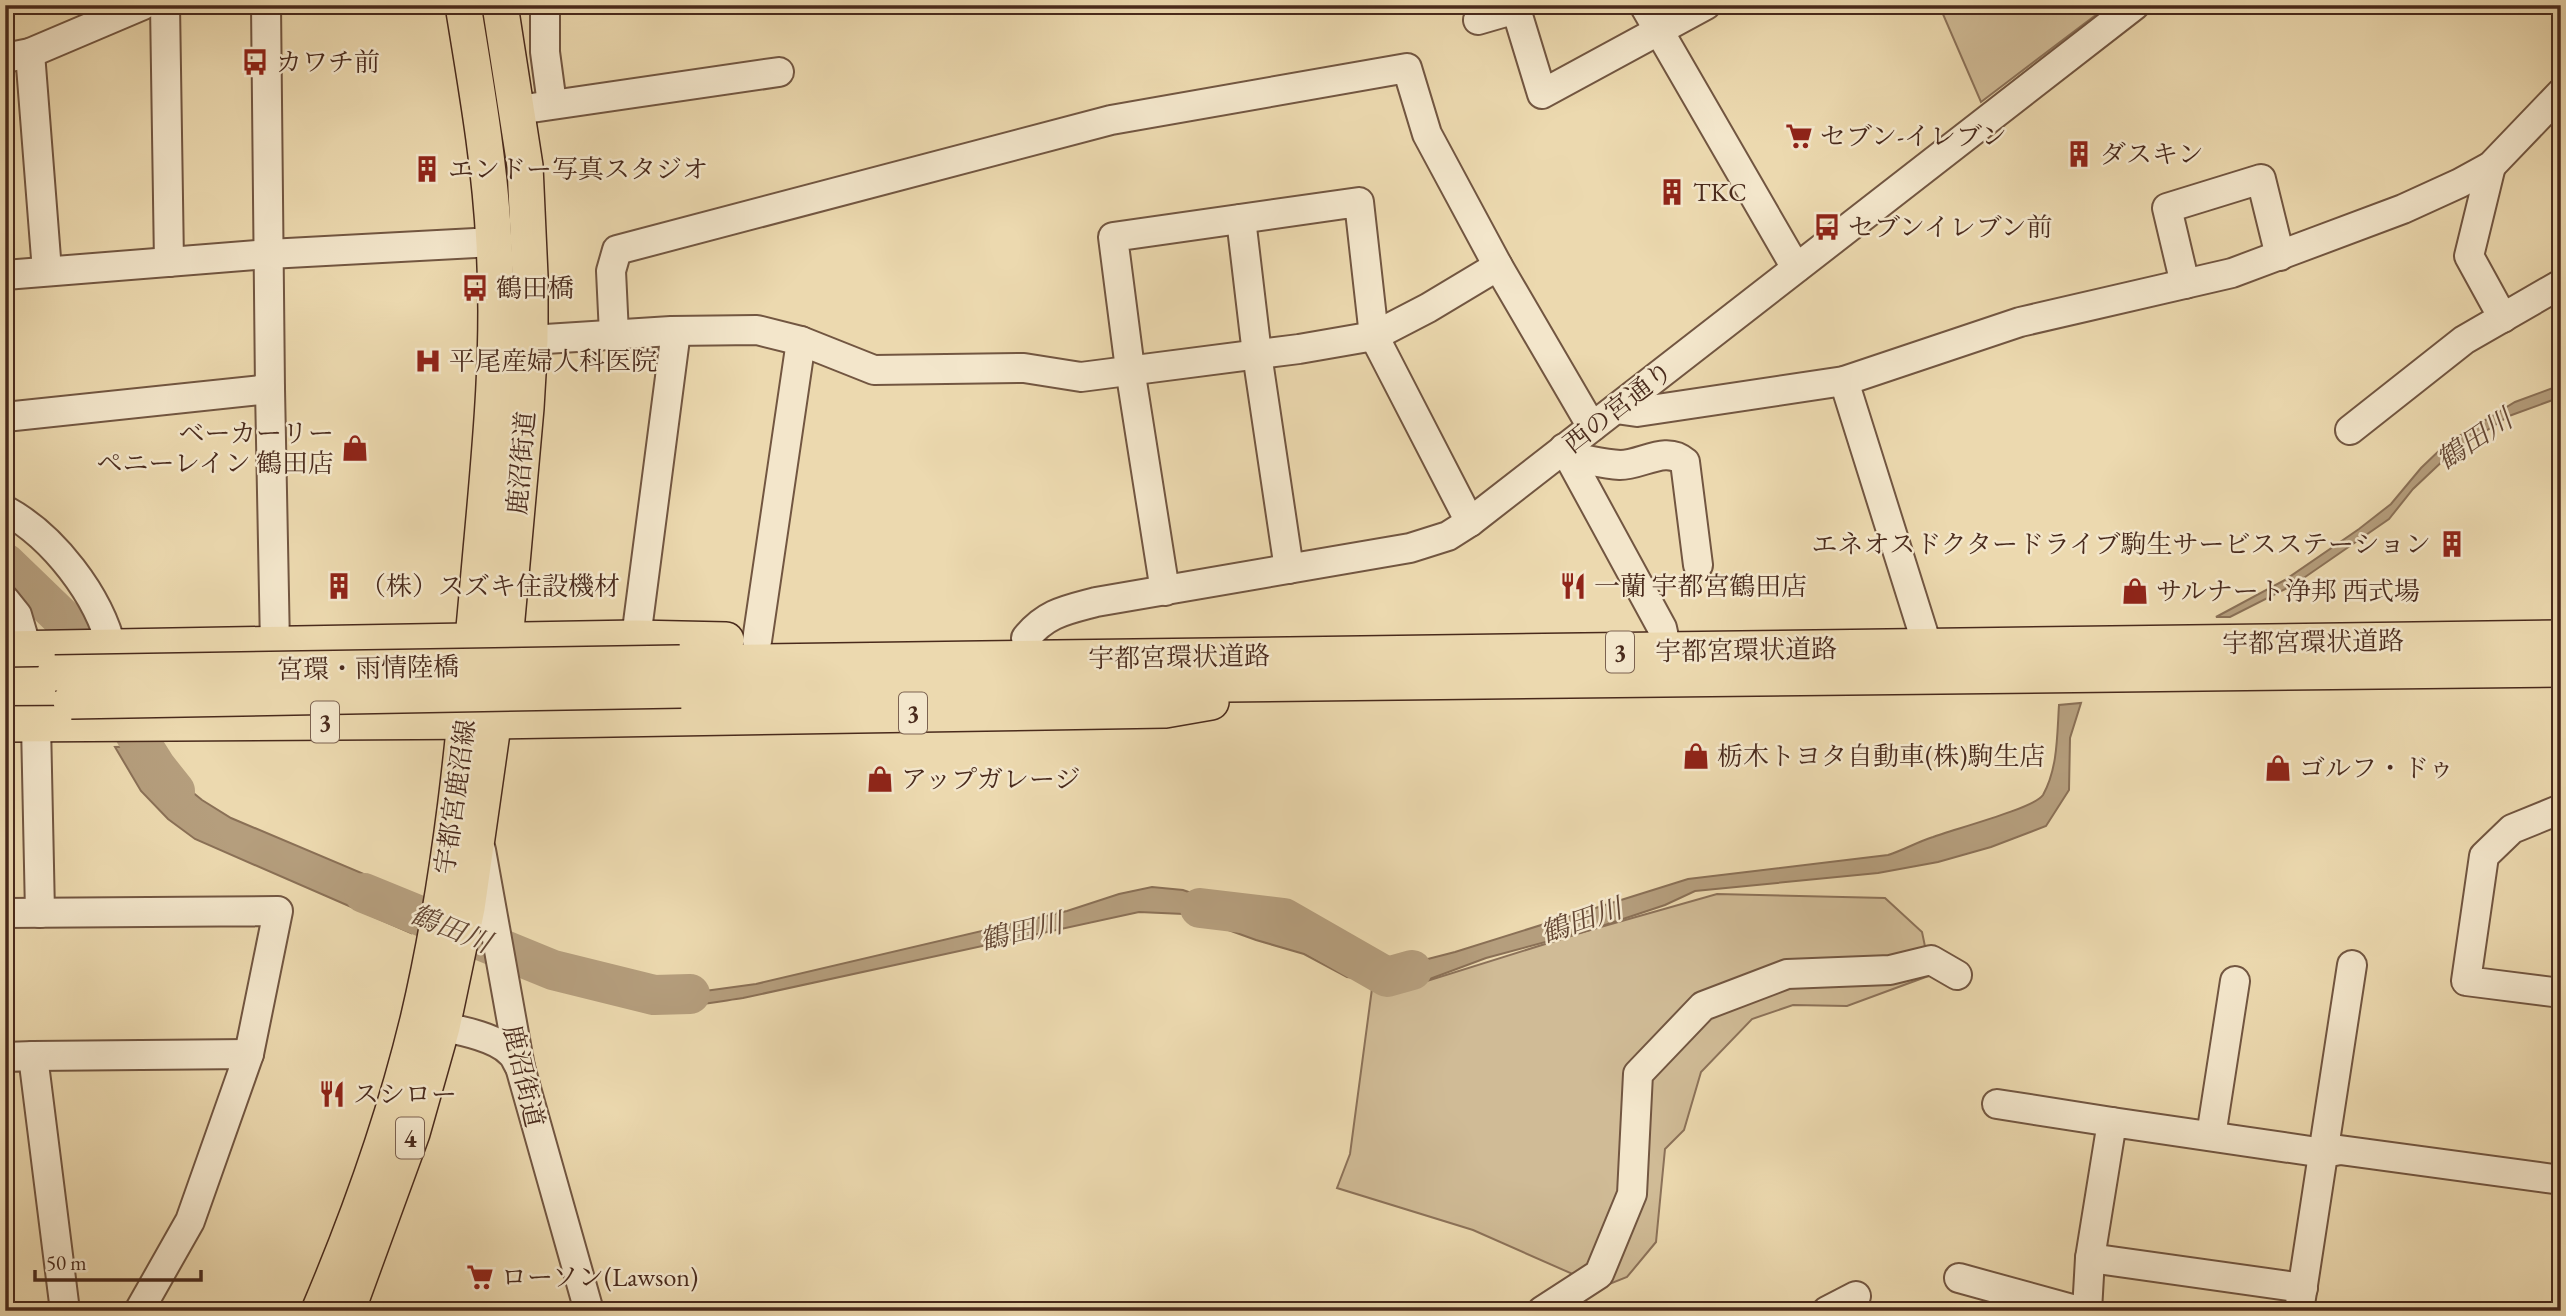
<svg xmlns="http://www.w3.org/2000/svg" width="2566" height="1316" viewBox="0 0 2566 1316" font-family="'EB Garamond','Noto Serif JP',serif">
<rect width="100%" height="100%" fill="#ecd9af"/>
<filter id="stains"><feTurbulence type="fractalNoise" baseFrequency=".00286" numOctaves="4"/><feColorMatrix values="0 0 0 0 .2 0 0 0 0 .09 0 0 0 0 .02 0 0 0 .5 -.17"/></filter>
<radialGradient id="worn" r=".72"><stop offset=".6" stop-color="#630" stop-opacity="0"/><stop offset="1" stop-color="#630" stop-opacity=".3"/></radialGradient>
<g fill="#d0bb96" stroke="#8c7259" stroke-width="2">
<polygon points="1939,5 2109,5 1981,102"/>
<polygon points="1717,894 1885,898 1922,932 1931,975 1847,1006 1793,1005 1752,1019 1701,1072 1684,1130 1665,1149 1656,1242 1627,1277 1602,1287 1473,1230 1337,1188 1350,1154 1373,981 1411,986 1590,930"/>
</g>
<g fill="#b59e7d" stroke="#8a7056" stroke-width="2">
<polygon points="2561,385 2561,397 2509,416 2449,455 2413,489 2389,519 2295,584 2230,617 2216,617 2285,580 2359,529 2391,504 2421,468 2446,444 2515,402"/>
<polygon points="5,548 47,580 84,626 46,628 25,596 5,582"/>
<path d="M2081,703L2070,738L2069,790L2046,826L1991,847L1938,862L1878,873L1695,891L1665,905L1590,930L1486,958L1411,986L1347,977L1304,954L1256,940L1184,914L1139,912L743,998C727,1000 711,1004 695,1004C634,1007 576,988 520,970L517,947L585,981L655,993H690L756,984L1067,911L1119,894L1152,887L1183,890L1277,923L1351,960L1389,969L1455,952L1688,879L1888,855C1904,850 1917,842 1933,837C1951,830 2035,808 2043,795C2058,768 2057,735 2059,705Z"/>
<polygon points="153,746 180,782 202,800 231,818 416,896 411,933 195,839 168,819 141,791 115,747"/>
</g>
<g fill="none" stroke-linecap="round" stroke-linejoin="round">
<g stroke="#b59e7d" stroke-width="40">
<polyline points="5,563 62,618 156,767 175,791"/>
<polyline points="364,893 553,970 654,995 690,994"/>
<polyline points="1200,908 1284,918 1387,977 1412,970"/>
</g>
<defs>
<g id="minor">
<polyline points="165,5 169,262"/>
<polyline points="266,5 270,389 275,646"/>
<polyline points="545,5 545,52 552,104"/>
<polyline points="1644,5 1796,268"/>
<polyline points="1478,20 1516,9 1542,94 1706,5"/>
<polyline points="30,53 47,271"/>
<polyline points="5,58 30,53 143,5"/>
<polyline points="518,110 779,72"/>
<polyline points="2491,166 2469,256 2503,318"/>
<polyline points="1241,219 1257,354 1289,569"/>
<polyline points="5,275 269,254 494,242"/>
<polyline points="2185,284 2167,208 2261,179 2280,256"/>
<polyline points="614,334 611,271 617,250 1111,120 1407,68 1427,134 1498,266 1592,427"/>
<polyline points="530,340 671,331 757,330 801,341 874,370 1024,368 1081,377 1299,349 1374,336 1428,308 1498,266"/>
<polyline points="1844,381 1928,648"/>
<polyline points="1616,409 1637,412 1844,381 2020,322 2232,273 2403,209 2460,183 2491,166 2561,93"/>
<polyline points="5,417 270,389"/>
<polyline points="2350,430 2464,340 2561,284"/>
<polyline points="1564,448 1662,628 1667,651 1667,668"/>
<path d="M1569,457C1585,459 1603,464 1620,465C1642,465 1666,445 1685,462L1698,565"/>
<path d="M5,510C53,536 99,595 112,649"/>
<polyline points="1165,591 1130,369 1113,237 1359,202 1374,336 1470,522"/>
<polyline points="5,600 17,615 27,649"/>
<polyline points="636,638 676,331"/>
<path d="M1026,638C1046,613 1066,610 1096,602L1410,548L1448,536L1470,522L2135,5"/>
<polyline points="757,641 801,341"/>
<polyline points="36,724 40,913"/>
<polyline points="2561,809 2512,829 2484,856 2466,981 2561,993"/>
<polyline points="481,850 520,1067 589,1311"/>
<polyline points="5,913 278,911 249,1054"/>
<path d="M421,1022C445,1028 494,1034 511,1053C515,1056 517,1063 520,1067"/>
<polyline points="33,1056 249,1054 190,1221 139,1311"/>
<polyline points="5,1057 33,1056 65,1311"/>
<polyline points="1997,1104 2112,1122"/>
<polyline points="2211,1136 2235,981"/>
<polyline points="2090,1258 2303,1288"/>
<polyline points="1959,1278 2079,1311"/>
<polyline points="1542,1311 1599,1274 1632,1194 1638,1074 1703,1006 1787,974 1890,970 1931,960 1957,975"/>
<polyline points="1827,1311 1856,1296"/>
<polyline points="2087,1311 2090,1258 2112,1122 2324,1153 2340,1150 2561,1180"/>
<polyline points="2299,1311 2352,965"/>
</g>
<g id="major">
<polyline points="5,649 636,638 726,640"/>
<polyline points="680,663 2561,638"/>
<polyline points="681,690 2561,669"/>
<polyline points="5,724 495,721 1165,710 1211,702"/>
<path d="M319,1311C359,1217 394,1119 418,1020C452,877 465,729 478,584C488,470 501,357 494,244C490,163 476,85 463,5"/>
<polyline points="347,1311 412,1133 442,1027 467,908 505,641 526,408 530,340 530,276 525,166 500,5"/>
</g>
</defs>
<use href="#minor" stroke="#725641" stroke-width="32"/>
<use href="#major" stroke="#492a1c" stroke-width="38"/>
<use href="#minor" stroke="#f3e6cb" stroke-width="28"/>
<use href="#major" stroke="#ecd9af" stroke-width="35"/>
<defs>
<g id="major-bridge">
<polyline points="55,673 680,663"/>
<polyline points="71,701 681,690"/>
</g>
</defs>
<use href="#major-bridge" stroke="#492a1c" stroke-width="38" stroke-linecap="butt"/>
<use href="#major-bridge" stroke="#ecd9af" stroke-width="35"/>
</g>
<defs>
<symbol id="bus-bare" viewBox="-9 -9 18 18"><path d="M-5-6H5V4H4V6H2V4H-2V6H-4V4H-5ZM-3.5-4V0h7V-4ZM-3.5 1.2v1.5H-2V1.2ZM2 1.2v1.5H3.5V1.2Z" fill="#8f2418" stroke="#f3e6cb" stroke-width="2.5" paint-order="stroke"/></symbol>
<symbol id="supermarket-bare" viewBox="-9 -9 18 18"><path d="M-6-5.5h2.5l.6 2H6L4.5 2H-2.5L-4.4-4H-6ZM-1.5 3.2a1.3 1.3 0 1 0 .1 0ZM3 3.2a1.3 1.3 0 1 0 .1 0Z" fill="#8f2418" stroke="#f3e6cb" stroke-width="2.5" paint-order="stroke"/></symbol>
<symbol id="building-bare" viewBox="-9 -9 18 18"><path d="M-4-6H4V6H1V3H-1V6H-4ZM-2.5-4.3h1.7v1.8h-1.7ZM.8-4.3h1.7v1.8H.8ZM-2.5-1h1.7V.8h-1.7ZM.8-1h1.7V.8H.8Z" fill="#8f2418" stroke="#f3e6cb" stroke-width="2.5" paint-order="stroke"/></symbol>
<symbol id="hospital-bare" viewBox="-9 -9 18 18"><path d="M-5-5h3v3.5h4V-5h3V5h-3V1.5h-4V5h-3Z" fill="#8f2418" stroke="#f3e6cb" stroke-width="2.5" paint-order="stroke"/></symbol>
<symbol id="shop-bare" viewBox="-9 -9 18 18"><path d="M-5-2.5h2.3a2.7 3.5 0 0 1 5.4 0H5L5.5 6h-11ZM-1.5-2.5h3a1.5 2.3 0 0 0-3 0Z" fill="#8f2418" stroke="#f3e6cb" stroke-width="2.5" paint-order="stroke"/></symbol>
<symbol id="restaurant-bare" viewBox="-9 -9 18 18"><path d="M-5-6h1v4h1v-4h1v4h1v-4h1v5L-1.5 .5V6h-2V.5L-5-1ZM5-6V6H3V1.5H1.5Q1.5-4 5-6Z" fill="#8f2418" stroke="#f3e6cb" stroke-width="2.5" paint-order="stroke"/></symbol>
</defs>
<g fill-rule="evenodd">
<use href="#bus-bare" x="236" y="43" width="38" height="38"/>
<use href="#supermarket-bare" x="1780" y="117" width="38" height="38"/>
<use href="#building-bare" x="2060" y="135" width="38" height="38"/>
<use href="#building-bare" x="408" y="150" width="38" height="38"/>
<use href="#building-bare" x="1653" y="173" width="38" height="38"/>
<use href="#bus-bare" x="1808" y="208" width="38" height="38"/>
<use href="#bus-bare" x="456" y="269" width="38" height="38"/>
<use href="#hospital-bare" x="409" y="342" width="38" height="38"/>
<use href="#shop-bare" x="336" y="429" width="38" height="38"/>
<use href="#building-bare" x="2433" y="525" width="38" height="38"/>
<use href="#building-bare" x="320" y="567" width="38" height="38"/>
<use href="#restaurant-bare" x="1554" y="567" width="38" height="38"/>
<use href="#shop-bare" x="2116" y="572" width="38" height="38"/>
<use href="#shop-bare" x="1677" y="737" width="38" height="38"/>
<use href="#shop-bare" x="2259" y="749" width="38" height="38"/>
<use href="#shop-bare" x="861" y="760" width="38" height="38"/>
<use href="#restaurant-bare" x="313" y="1075" width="38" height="38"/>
<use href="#supermarket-bare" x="461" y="1258" width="38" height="38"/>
</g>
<g text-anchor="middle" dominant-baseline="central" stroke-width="5" stroke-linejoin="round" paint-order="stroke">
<g fill="#f3e6cb" stroke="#7c6250" stroke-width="2">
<rect x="1606" y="631.5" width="28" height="41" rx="5"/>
<rect x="899" y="692.5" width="28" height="41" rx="5"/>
<rect x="311" y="701.5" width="28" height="41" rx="5"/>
<rect x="396" y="1117.5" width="28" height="41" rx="5"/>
</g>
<g font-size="24" font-weight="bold" fill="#492a1c">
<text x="1620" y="652">3</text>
<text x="913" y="713">3</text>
<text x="325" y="722">3</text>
<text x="410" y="1138">4</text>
</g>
<g font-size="26" fill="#492a1c" stroke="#f3e6cb" text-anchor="start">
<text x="276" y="62">カワチ前</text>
<text x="1820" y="136">セブン-イレブン</text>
<text x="2100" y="154">ダスキン</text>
<text x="448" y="169">エンドー写真スタジオ</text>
<text x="1693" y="192">TKC</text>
<text x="1848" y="227">セブンイレブン前</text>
<text x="496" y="288">鶴田橋</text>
<text x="449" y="361">平尾産婦人科医院</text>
<text x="334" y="433" text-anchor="end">ベーカーリー<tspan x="334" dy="30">ペニーレイン 鶴田店</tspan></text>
<text x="2431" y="544" text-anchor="end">エネオスドクタードライブ駒生サービスステーション</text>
<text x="360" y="586">（株）スズキ住設機材</text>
<text x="1594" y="586">一蘭 宇都宮鶴田店</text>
<text x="2156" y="591">サルナート浄邦 西式場</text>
<text x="1717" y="756">栃木トヨタ自動車(株)駒生店</text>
<text x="2299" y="768">ゴルフ・ドゥ</text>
<text x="901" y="779">アップガレージ</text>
<text x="353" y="1094">スシロー</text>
<text x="501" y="1277">ローソン(Lawson)</text>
</g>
<g font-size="26" fill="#492a1c" stroke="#f3e6cb">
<text transform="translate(1618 407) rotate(-38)">西の宮通り</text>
<text transform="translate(521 463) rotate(-85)">鹿沼街道</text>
<text transform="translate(2313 642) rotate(-1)">宇都宮環状道路</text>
<text transform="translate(1746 650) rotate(-1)">宇都宮環状道路</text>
<text transform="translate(1179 657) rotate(-1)">宇都宮環状道路</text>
<text transform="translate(368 668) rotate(-1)">宮環・雨情陸橋</text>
<text transform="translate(455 797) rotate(-82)">宇都宮鹿沼線</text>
<text transform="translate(524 1076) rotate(77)">鹿沼街道</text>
</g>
<g font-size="28" font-style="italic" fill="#644734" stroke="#f3e6cb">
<text transform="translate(2474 439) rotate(-34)">鶴田川</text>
<text transform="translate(1581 920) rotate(-19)">鶴田川</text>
<text transform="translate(451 928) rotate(22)">鶴田川</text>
<text transform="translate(1021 931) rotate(-13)">鶴田川</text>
</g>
</g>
<rect width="2566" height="1316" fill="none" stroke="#ecd9af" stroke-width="28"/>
<rect x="7" y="7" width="2552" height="1302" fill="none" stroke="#492a1c" stroke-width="3.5"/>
<rect x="14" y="14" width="2538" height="1288" fill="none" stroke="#492a1c" stroke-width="2"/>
<path d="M35 1270v10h166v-10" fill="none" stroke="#492a1c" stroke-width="3.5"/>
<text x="46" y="1270" font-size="21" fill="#492a1c" stroke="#f3e6cb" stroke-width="5" paint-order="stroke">50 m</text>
<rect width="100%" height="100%" filter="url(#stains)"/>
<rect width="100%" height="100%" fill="url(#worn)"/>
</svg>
